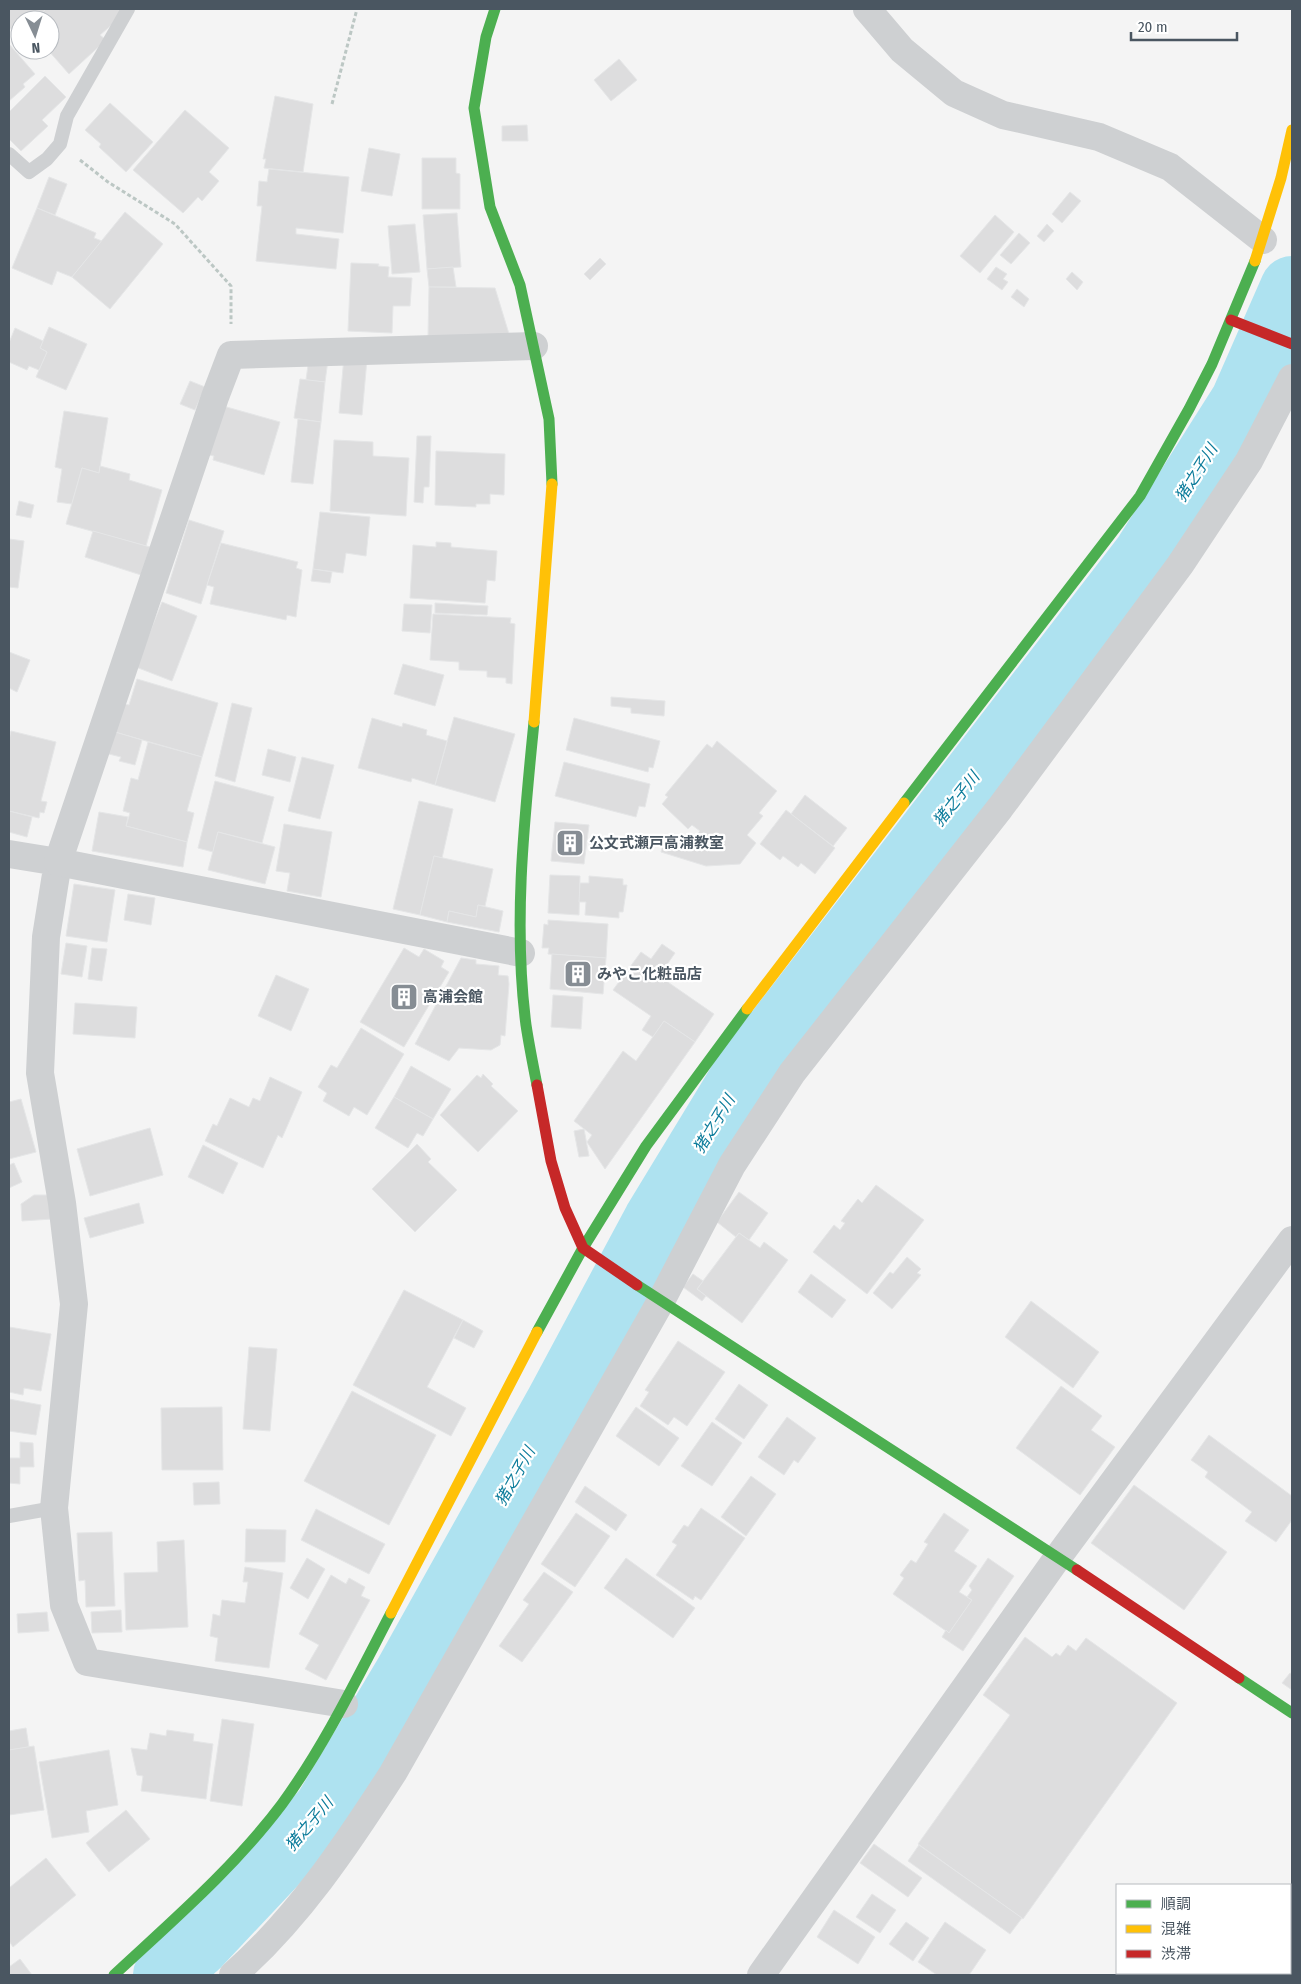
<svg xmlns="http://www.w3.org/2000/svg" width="1301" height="1984" viewBox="0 0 1301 1984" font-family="'Fira Sans Condensed','Noto Sans JP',sans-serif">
<rect width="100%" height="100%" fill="#f4f4f4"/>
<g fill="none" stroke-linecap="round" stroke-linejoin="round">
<polyline stroke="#aee2f0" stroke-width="64" points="165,1975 198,1945 325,1810 405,1676 558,1402 655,1221 745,1073 1145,555 1242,402 1292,288"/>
</g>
<g fill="#ddddde" stroke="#e5e6e7">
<polygon points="9,9 46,9 34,20 20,20 20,39 9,27"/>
<polygon points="46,9 119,9 124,14 100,35 106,40 69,74 48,50 50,50 50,20 34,20"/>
<polygon points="9,44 35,74 23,84 25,87 9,101"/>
<polygon points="619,59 637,80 611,101 594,80"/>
<polygon points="45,76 66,97 42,120 48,126 21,151 9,139 9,112"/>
<polygon points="275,96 313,104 303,172 264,168 266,159 263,159"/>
<polygon points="110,103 153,142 126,172 99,147 101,144 85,130"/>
<polygon points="185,110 229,148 209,172 219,181 202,201 198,197 183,213 133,170"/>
<polygon points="527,125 528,141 502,141 502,126"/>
<polygon points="369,148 400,154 392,196 361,191"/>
<polygon points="422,158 456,158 456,173 460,174 460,209 422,209"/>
<polygon points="269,169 349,177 343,233 296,228 296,234 339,239 336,269 256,261 262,206 257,206 259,181 267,182"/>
<polygon points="49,177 67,184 55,215 37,208"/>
<polygon points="1070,192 1081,201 1062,223 1052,214"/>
<polygon points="37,208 96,233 94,238 102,241 72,277 57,271 52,285 12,268"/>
<polygon points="125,212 163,244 110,309 72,277"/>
<polygon points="457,213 461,267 427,269 423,215"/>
<polygon points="995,215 1014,232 980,273 960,256"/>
<polygon points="415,224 420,272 392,274 388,226"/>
<polygon points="1047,224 1054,231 1044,242 1037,236"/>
<polygon points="1019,233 1030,243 1011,264 1000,255"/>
<polygon points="600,258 606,264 590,280 584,274"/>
<polygon points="351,263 379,264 378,266 389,267 388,277 412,278 410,306 393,306 392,333 348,331"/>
<polygon points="453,267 456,287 429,287 427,269"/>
<polygon points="996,267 1007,274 1003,279 1008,282 1002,290 987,279"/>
<polygon points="1072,272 1083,282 1077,290 1066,279"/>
<polygon points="429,287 495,288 509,334 428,337"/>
<polygon points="1017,289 1029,299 1024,307 1011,297"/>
<polygon points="49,327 87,344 66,390 36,377 47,352 40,348"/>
<polygon points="15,328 43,341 40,348 47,352 39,370 29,366 27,370 9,362 9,343"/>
<polygon points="344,357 367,359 362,415 339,413"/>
<polygon points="309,358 328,360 325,382 306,380"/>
<polygon points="300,379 325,382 321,422 294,418"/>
<polygon points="190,381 205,387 195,410 180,404"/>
<polygon points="223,406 280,422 264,475 213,460 214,456 209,455"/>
<polygon points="64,411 108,418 99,473 82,468 72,504 57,502 62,469 55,467"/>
<polygon points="298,419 321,422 313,484 291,482"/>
<polygon points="417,436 431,436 429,487 424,487 423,503 414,502"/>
<polygon points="334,440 373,442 373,456 409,458 406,516 330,511"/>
<polygon points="436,451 505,454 504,495 490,494 490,504 476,504 476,507 435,505"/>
<polygon points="100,466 130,474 129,480 162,490 146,546 66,524 82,468 99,473"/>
<polygon points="19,501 34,505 31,518 16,515"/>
<polygon points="320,512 370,517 366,556 346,553 343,573 313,569"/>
<polygon points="189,520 224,531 201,604 166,593"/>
<polygon points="93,531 150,547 141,575 85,557"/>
<polygon points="9,539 24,541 18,588 9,587"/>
<polygon points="436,542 451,543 451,547 497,551 495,581 487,580 485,603 410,598 413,545 436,547"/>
<polygon points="221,543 298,562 296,568 302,570 296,617 287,615 286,620 210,604 214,587 207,585"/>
<polygon points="313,569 332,572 330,583 311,581"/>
<polygon points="162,602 197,616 172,681 136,667"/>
<polygon points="435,603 488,606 487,615 435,613"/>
<polygon points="404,604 432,605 430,633 402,631"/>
<polygon points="433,614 511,618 510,623 515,624 512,684 506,683 506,678 487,677 487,671 459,670 459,662 430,660"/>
<polygon points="9,652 30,660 17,692 9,688"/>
<polygon points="403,664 444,675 435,706 394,694"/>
<polygon points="137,679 218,703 202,757 115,732 124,704 129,705"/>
<polygon points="611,697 665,701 664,716 631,713 631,708 611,706"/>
<polygon points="232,703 252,708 235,782 215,776"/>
<polygon points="454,717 515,734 495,802 435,785"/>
<polygon points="372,718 402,727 403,723 427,730 426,735 447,741 435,785 412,778 411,782 358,768"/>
<polygon points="574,718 660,741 653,768 649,767 648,772 566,750"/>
<polygon points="11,731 56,742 41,801 47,802 44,813 40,812 39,818 9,811 9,740"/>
<polygon points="115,732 142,740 135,765 119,761 121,757 105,753"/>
<polygon points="717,741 777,791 759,813 763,816 747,835 756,843 740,864 706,866 661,852 666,836 695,845 690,841 700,831 692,825 688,829 662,804 668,797 665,795 707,744 712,748"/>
<polygon points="148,742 202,757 187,811 194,813 187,842 126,826 130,813 123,811 131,778 138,780"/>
<polygon points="268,749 296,757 290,782 262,775"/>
<polygon points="302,757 334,765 320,819 288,811"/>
<polygon points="564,762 650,784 645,807 639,806 636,817 555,796"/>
<polygon points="215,781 274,797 262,843 218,832 213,852 198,848"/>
<polygon points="805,795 847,828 833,846 791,814"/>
<polygon points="419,801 453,809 442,858 434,856 420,915 393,909"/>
<polygon points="786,810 835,848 815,874 801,863 798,867 783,856 780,860 760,844"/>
<polygon points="9,811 32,817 27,837 9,832"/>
<polygon points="99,812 128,817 126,826 187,842 183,867 92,851"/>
<polygon points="555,822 589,825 584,864 551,861"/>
<polygon points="284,824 332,832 321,897 287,891 290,873 276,871"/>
<polygon points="218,832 275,847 265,884 208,870"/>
<polygon points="434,856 493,869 485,906 478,905 476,917 449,911 447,922 420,915"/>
<polygon points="550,875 580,876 579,915 548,913"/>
<polygon points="589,876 623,879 623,885 627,885 623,912 619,912 619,918 585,915 586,902 579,902 580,883 589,883"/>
<polygon points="74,884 115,890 107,942 66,936"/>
<polygon points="128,894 155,898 151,925 124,920"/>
<polygon points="478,905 503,911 499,932 447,922 449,911 476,917"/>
<polygon points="548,920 608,924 606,958 548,954 549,948 542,948 544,924 548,925"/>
<polygon points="66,943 87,946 82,977 61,974"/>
<polygon points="662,944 675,953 659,976 714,1014 695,1042 664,1021 653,1037 642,1030 651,1016 613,990 641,952 651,959"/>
<polygon points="92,948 107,949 102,981 88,979"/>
<polygon points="404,948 419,957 424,949 444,961 441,967 449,972 404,1047 360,1022"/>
<polygon points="552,954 606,958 603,994 550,989"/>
<polygon points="461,958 476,960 476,964 499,966 498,975 508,976 509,984 505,1036 501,1035 500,1045 491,1050 459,1048 449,1061 415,1044"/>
<polygon points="276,975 309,989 291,1031 258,1016"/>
<polygon points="553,995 583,997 581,1029 551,1027"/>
<polygon points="75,1003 137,1007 135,1038 73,1034"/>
<polygon points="664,1021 695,1042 605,1169 587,1142 592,1135 574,1121 623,1051 636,1061"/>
<polygon points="361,1028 404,1054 367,1115 354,1107 349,1116 323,1101 327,1093 318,1087 331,1065 337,1068"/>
<polygon points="411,1066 451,1089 433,1119 394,1097"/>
<polygon points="483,1074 493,1084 491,1086 518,1111 478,1152 440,1115 477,1075 481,1078"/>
<polygon points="270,1077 302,1092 282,1138 278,1135 263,1168 205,1141 213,1124 217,1126 230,1098 249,1107 253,1098 260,1101"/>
<polygon points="394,1097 433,1119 423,1136 417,1133 408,1148 375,1128"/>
<polygon points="21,1099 36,1152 9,1159 9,1102"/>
<polygon points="150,1128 163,1175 90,1196 77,1149"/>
<polygon points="584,1129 589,1156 579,1157 574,1131"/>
<polygon points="417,1144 431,1159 428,1162 457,1190 415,1232 372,1189"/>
<polygon points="203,1145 238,1163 223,1194 188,1177"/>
<polygon points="14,1163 22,1182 9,1188 9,1165"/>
<polygon points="876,1185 924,1220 867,1294 813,1252 834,1225 840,1230 845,1223 841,1221 858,1199 862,1203"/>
<polygon points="739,1192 768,1213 749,1240 739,1233 736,1237 717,1222"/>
<polygon points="34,1195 49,1195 52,1219 22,1221 21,1204"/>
<polygon points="139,1203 144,1223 90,1238 84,1218"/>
<polygon points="739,1233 760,1248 764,1242 788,1260 742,1323 697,1289"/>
<polygon points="907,1257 921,1269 917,1273 921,1275 892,1309 873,1293 890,1272 893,1274"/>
<polygon points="693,1274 703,1281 697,1289 706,1296 702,1301 683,1287"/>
<polygon points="811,1274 846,1300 832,1318 798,1292"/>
<polygon points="404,1290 463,1320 427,1387 466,1408 451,1436 353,1385"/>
<polygon points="1031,1301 1099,1352 1073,1388 1005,1337"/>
<polygon points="463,1320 483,1331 474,1348 454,1338"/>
<polygon points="9,1327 51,1334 41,1391 24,1388 23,1395 9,1392"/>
<polygon points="678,1341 725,1372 687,1426 674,1417 668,1425 640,1406 649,1392 645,1390"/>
<polygon points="249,1347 277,1349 270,1431 243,1429"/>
<polygon points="739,1384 768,1405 744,1439 715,1419"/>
<polygon points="1061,1386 1102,1416 1091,1430 1115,1447 1080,1495 1016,1448"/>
<polygon points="352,1391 436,1435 389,1525 304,1481"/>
<polygon points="9,1399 41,1405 36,1435 9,1431"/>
<polygon points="222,1407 223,1470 162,1470 161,1408"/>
<polygon points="636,1407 679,1438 659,1466 616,1436"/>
<polygon points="787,1417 816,1438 798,1463 794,1460 784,1475 758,1457"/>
<polygon points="712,1422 742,1443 712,1486 681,1466"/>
<polygon points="1209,1435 1292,1496 1292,1520 1276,1542 1245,1521 1252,1512 1205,1477 1208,1472 1191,1460"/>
<polygon points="20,1442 33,1443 34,1467 20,1467 20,1484 9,1483 9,1458 20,1458"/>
<polygon points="751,1476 776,1494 746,1536 721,1517"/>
<polygon points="219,1482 220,1504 194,1505 193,1483"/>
<polygon points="1134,1485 1227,1552 1184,1610 1091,1543"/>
<polygon points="585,1486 627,1515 616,1531 575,1502"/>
<polygon points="701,1508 745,1538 701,1600 695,1596 693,1600 656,1575 677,1545 672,1542 684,1525 688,1527"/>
<polygon points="316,1509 385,1544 369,1574 301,1540"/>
<polygon points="576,1513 610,1536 575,1587 541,1564"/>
<polygon points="944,1513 969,1530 954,1551 977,1566 959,1592 972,1600 949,1633 893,1594 904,1578 900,1575 911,1560 916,1563 928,1544 924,1542"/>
<polygon points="246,1529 286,1530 285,1562 245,1562"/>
<polygon points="112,1532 115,1606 86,1607 85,1580 79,1581 77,1533"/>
<polygon points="184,1540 188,1627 126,1630 124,1573 158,1572 157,1542"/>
<polygon points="307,1558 325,1569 308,1599 290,1588"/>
<polygon points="626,1558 695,1608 673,1638 604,1588"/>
<polygon points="988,1558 1014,1576 963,1651 942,1637 946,1630 949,1633 972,1600 967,1597 972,1590 969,1586"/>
<polygon points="245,1567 283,1573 269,1668 215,1661 218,1638 210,1636 213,1614 220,1616 222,1600 245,1603 248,1582 243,1582"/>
<polygon points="544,1572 573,1592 522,1662 499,1646 529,1604 523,1600"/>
<polygon points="331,1575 346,1584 349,1578 365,1587 361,1596 370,1600 326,1680 305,1669 319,1645 299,1634"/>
<polygon points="121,1610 122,1632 92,1633 91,1612"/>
<polygon points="47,1612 49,1631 18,1633 17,1614"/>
<polygon points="1025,1637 1052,1657 1056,1653 1060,1656 1068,1645 1076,1651 1086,1638 1177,1703 1023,1919 918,1844 1010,1715 983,1695"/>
<polygon points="1290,1673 1292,1674 1292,1690 1282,1683"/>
<polygon points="222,1719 254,1724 242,1806 210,1801"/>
<polygon points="26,1728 29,1747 9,1750 9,1731"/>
<polygon points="167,1730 194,1734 193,1741 213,1744 206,1799 141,1791 143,1776 137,1775 131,1748 147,1750 150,1733 166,1736"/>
<polygon points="34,1746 44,1810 9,1815 9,1750"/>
<polygon points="109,1750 118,1805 86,1811 89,1832 52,1838 39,1762"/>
<polygon points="126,1810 150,1839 109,1872 86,1843"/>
<polygon points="874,1844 922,1878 908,1897 860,1863"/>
<polygon points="919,1845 1022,1918 1010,1934 908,1861"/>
<polygon points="46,1858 76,1895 13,1947 9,1941 9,1888"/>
<polygon points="872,1894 896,1910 880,1933 856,1917"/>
<polygon points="834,1910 875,1937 858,1964 817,1937"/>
<polygon points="906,1922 929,1938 913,1961 889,1944"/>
<polygon points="945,1922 986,1950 969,1975 937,1975 918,1962"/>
<polygon points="20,1959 32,1975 9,1975 9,1967"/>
</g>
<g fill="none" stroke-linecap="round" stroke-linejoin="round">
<g stroke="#bcc7c4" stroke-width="3" stroke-dasharray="4 2.5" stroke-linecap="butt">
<polyline points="332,104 357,9"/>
<polyline points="80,160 108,182 175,224 231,286 231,324"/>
</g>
<g stroke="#ced0d2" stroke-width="14">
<polyline points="9,154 29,172 47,159 60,144 67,116 128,9"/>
<polyline points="9,1516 54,1508"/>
</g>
<g stroke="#ced0d2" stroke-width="28">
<polyline points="867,9 902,50 954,93 1003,115 1099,137 1170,167 1263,240"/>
<polyline points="9,854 58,862 46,937 40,1073 62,1203 74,1304 54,1508 64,1605 87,1662 344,1704"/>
<polyline points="521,953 58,862 215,397 231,355 534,346"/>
<path d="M233,1975C298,1918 346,1846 393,1773L661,1301L732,1165L792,1073L1000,808L1180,565L1249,461L1292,378"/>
<polyline points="761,1975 1058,1557 1292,1240"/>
</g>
<g stroke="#4caf50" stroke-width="11">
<polyline points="495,9 486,37 474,108 490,207 520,285 549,419 552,484"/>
<path d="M534,722C524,822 513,925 526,1025C529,1045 533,1065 537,1085"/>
<polyline points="904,803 1140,496 1189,409 1212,364 1255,261"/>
<polyline points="637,1285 1077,1570"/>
<polyline points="537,1332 583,1248 646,1146 747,1009"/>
<polyline points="1239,1678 1292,1713"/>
<path d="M114,1975C172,1921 234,1868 282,1804C325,1745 357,1678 391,1613"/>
</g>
<g stroke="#ffc107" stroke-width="11">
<polyline points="1255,261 1281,178 1292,130"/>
<polyline points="534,722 552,484"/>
<polyline points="747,1009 904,803"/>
<polyline points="391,1613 537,1332"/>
</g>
<g stroke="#c62828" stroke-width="11">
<polyline points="1231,320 1292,344"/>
<polyline points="537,1085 551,1161 565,1208 583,1248 637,1285"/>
<polyline points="1077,1570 1239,1678"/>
</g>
</g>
<defs>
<symbol id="building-square" viewBox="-11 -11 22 22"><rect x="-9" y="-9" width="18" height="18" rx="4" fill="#868d94" stroke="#fff"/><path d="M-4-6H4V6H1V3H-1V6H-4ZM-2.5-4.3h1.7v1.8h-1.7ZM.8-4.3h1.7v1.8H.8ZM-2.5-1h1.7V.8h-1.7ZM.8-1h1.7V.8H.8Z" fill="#fff"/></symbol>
</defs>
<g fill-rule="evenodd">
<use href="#building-square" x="554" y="827" width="32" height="32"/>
<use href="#building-square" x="562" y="958" width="32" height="32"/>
<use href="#building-square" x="388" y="981" width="32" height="32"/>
</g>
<g text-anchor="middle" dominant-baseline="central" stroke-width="4.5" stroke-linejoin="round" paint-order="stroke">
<g font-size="15" font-weight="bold" fill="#4a5661" stroke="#fff" text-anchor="start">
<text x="589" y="843">公文式瀬戸高浦教室</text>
<text x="597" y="974">みやこ化粧品店</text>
<text x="423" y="997">高浦会館</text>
</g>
<g font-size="16" font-style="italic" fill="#0c7c9b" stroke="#fff">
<text transform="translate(1196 473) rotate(-58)">猪之子川</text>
<text transform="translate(956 799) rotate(-52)">猪之子川</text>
<text transform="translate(714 1124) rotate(-59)">猪之子川</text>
<text transform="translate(515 1476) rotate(-61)">猪之子川</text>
<text transform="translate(309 1824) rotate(-50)">猪之子川</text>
</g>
</g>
<rect width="1301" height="1984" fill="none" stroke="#4a5661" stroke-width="20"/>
<rect x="1116" y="1884" width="175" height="90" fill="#ffffff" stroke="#b7bbc0"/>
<rect x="1126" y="1900" width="25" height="8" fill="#4caf50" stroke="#b7bbc0"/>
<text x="1161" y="1909" font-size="15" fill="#4a5661">順調</text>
<rect x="1126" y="1925" width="25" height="8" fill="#ffc107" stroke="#b7bbc0"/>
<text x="1161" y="1934" font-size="15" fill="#4a5661">混雑</text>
<rect x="1126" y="1950" width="25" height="8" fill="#c62828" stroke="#b7bbc0"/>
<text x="1161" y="1959" font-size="15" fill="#4a5661">渋滞</text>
<g transform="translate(35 35) rotate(176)"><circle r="24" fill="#ffffff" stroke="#b7bbc0"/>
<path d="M0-4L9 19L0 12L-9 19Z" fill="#868d94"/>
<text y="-8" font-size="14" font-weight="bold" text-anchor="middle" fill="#4a5661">N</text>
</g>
<path d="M1131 32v8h106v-8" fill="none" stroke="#4a5661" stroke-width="2.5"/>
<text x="1138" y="32" font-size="15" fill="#4a5661" stroke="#ffffff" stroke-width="4" paint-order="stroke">20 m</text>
</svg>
